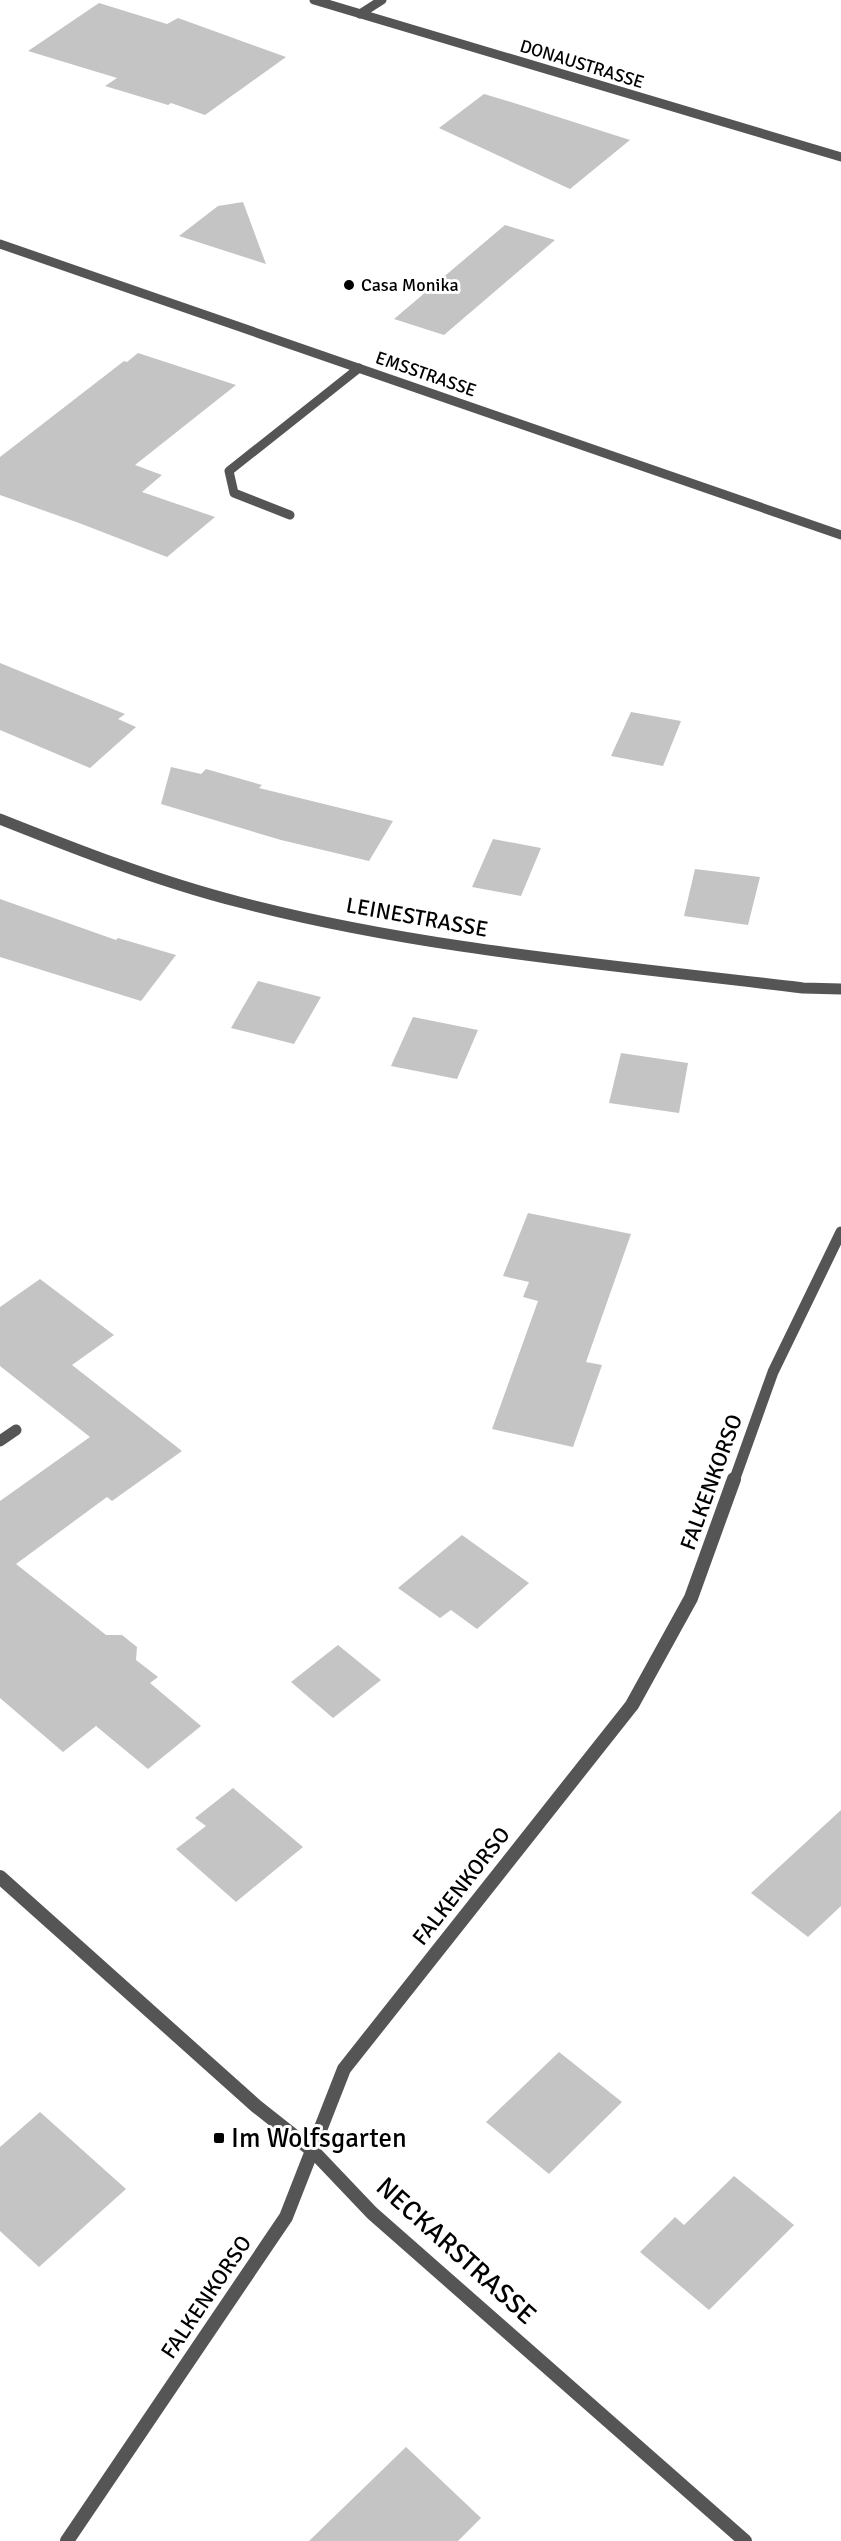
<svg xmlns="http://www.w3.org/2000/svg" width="841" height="2541" viewBox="0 0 841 2541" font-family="Signika,sans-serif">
<rect width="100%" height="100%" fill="#fff"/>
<g fill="#c4c4c4">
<polygon points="99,3 167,24 178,18 286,57 205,115 171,103 168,105 105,86 117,78 28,51"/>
<polygon points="484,94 511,102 630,140 570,189 439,128"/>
<polygon points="243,202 266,264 179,236 218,206"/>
<polygon points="505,225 555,240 444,335 394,319"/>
<polygon points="138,353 236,385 135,465 162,475 142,492 215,517 167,557 79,523 0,495 0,457 124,361 127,362"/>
<polygon points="0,663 125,714 118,719 136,727 90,768 0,730"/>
<polygon points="631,712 681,721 663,766 611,756"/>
<polygon points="171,767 201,774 206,769 262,785 259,788 393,821 369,861 281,840 161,804"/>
<polygon points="493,839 541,848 521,896 472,887"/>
<polygon points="695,869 760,877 748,925 684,916"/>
<polygon points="0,899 116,940 118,938 176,955 141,1001 0,957"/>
<polygon points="258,981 321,997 294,1044 231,1028"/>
<polygon points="413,1017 478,1030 457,1079 391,1066"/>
<polygon points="621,1053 688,1063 679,1113 609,1103"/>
<polygon points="528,1213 631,1234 586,1362 602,1365 573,1447 492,1429 538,1301 523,1297 529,1282 503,1276"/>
<polygon points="40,1279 114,1335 72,1365 182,1451 112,1501 107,1497 16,1564 106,1635 122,1635 137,1647 136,1660 158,1677 150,1683 201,1726 148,1769 96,1726 63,1752 0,1698 0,1501 90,1437 0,1366 0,1307"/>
<polygon points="462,1535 529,1583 477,1629 451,1610 440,1618 398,1588"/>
<polygon points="338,1645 381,1680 333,1718 291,1682"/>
<polygon points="233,1788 303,1847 236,1902 176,1849 206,1826 195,1818"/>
<polygon points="841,1810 841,1906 808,1937 751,1893"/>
<polygon points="559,2052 622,2102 549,2174 486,2122"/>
<polygon points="40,2112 126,2189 39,2267 0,2231 0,2147"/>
<polygon points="734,2176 794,2225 709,2310 640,2252 675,2217 684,2225"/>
<polygon points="406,2447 481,2518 458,2541 309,2541"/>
</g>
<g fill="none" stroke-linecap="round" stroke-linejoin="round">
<polyline stroke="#555" stroke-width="9" points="290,515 234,493 229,471 359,368"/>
<polyline stroke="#555" stroke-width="11" points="0,1441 16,1430"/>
<g stroke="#555" stroke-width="9">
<polyline points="314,0 841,157"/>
<polyline points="360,14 382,0"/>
<polyline points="0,244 841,535"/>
</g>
<g stroke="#555" stroke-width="11">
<path d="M0,819C78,850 157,881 239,902C423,950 615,965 803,988L841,989"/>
<polyline points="734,1481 773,1372 841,1232"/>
</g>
<g stroke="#555" stroke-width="14">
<polyline points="0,1877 256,2106 313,2151 372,2213 745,2541"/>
<polyline points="67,2541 286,2217 344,2069 632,1705 691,1598 734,1479"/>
</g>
</g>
<g fill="#000" stroke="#fff" stroke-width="2">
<circle cx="349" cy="285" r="6"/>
<rect x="213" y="2132" width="12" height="12" rx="3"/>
</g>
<g text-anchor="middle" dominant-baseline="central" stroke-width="6" stroke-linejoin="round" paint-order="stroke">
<g font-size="18" fill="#000" stroke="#fff">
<text transform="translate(582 64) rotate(17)">DONAUSTRASSE</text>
<text transform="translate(426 374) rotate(19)">EMSSTRASSE</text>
</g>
<g font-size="18" fill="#000" stroke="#fff" text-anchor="start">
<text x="361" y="285">Casa Monika</text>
</g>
<g font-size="22" fill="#000" stroke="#fff">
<text transform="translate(417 917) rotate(10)">LEINESTRASSE</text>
<text transform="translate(711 1482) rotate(-70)">FALKENKORSO</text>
<text transform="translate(461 1886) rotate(-52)">FALKENKORSO</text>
<text transform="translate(206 2297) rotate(-56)">FALKENKORSO</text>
</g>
<g font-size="27" fill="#000" stroke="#fff" text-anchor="start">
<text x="231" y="2138">Im Wolfsgarten</text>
</g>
<g font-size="27" fill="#000" stroke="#fff">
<text transform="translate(456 2251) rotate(42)">NECKARSTRASSE</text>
</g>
</g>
</svg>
